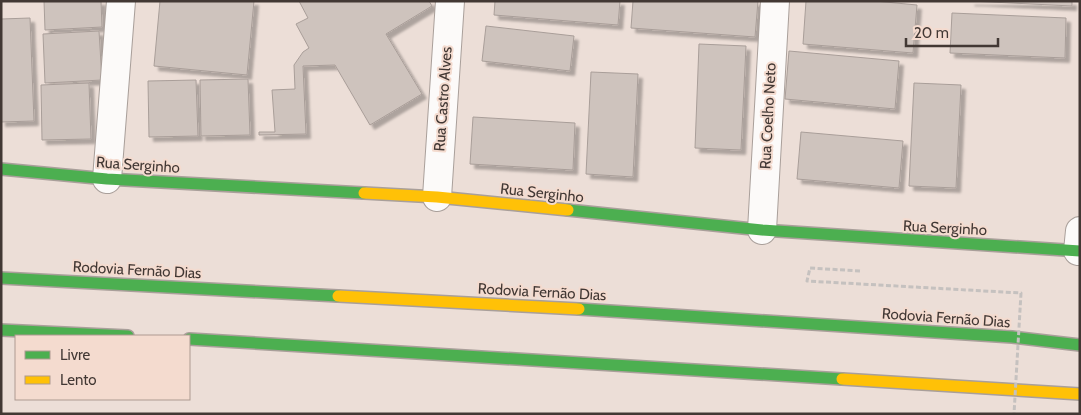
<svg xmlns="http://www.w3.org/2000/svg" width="1081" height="415" viewBox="0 0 1081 415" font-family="Cabin,sans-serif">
<defs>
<filter id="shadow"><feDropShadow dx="4.5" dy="4.5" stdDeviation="1" flood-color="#0004"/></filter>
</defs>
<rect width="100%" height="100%" fill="#ecded7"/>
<g fill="#cec3bd" stroke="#a99e99" filter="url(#shadow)">
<polygon points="44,1 101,1 102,27 45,30"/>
<polygon points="160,1 254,1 247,75 154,66"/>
<polygon points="299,1 429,1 432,6 386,34 422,94 370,125 335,65 303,66 306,134 259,135 259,132 275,132 272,90 295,89 294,65 303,52 309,48 296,24 308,18"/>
<polygon points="495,1 620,1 618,25 494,15"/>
<polygon points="633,1 758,1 755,37 631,28"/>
<polygon points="806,1 875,1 917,5 913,53 803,44"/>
<polygon points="970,1 1072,1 1072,6"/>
<polygon points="952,13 1066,18 1065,58 950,53"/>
<polygon points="30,18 34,121 1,122 1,19"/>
<polygon points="486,26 574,36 570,71 482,61"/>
<polygon points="99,31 102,80 45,83 43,34"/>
<polygon points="699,44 746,46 741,150 695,148"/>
<polygon points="789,51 899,61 895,109 785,99"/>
<polygon points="591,72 638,74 633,177 586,174"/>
<polygon points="248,79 250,135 201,136 200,80"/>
<polygon points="196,80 198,136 149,137 148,81"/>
<polygon points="89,83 91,139 42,140 41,85"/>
<polygon points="914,83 961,85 956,188 909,186"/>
<polygon points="473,117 575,123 573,170 470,164"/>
<polygon points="801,132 903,141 899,188 797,179"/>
</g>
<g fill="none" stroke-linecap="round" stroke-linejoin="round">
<defs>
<g id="street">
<polyline points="107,179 121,1"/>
<polyline points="437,197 450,1"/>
<polyline points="762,230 775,1"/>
<polyline points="1078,251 1080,231"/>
</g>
<g id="fast">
<polyline points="1,169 107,179 364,193"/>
<polyline points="568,210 762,230 1080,251"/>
<polyline points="1,278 338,296"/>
<polyline points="579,309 1012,337 1080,345"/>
<polyline points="1,330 128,336"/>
<polyline points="189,339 842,379"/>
</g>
<g id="slow">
<polyline points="364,193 437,197 568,210"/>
<polyline points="338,296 579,309"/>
<polyline points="842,379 1080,394"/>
</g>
</defs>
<use href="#street" stroke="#a99f9a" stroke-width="30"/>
<use href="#fast" stroke="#a99f9a" stroke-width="14"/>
<use href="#slow" stroke="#a99f9a" stroke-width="14"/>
<use href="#street" stroke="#fcfaf9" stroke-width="28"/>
<use href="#fast" stroke="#4caf50" stroke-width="11"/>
<use href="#slow" stroke="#ffc107" stroke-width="11"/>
<polyline stroke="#c5c1bf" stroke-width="3" stroke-dasharray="5 2.5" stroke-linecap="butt" points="860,271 810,268 807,281 1021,293 1014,414"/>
</g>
<g text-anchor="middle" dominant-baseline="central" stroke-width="4" stroke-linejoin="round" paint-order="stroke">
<g font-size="15" fill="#423834" stroke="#f4dbcf">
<text transform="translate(443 99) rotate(-86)">Rua Castro Alves</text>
<text transform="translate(768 116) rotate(-87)">Rua Coelho Neto</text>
<text transform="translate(138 165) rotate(4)">Rua Serginho</text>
<text transform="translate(542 193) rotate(6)">Rua Serginho</text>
<text transform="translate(945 228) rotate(3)">Rua Serginho</text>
<text transform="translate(137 270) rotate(3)">Rodovia Fernão Dias</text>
<text transform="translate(542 292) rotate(3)">Rodovia Fernão Dias</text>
<text transform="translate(946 318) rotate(4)">Rodovia Fernão Dias</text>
</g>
</g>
<rect width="1081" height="415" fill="none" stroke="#423834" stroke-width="5"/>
<rect x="15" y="335" width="175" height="65" fill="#f4dbcf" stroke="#ad9a91"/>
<rect x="25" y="351" width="25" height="8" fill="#4caf50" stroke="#ad9a91"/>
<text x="60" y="360" font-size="15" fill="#423834">Livre</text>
<rect x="25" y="376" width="25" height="8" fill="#ffc107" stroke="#ad9a91"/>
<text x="60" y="385" font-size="15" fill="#423834">Lento</text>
<path d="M906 38v8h92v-8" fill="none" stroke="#423834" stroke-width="2.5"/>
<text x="914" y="38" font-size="15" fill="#423834" stroke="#f4dbcf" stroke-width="4" paint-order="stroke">20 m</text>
</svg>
